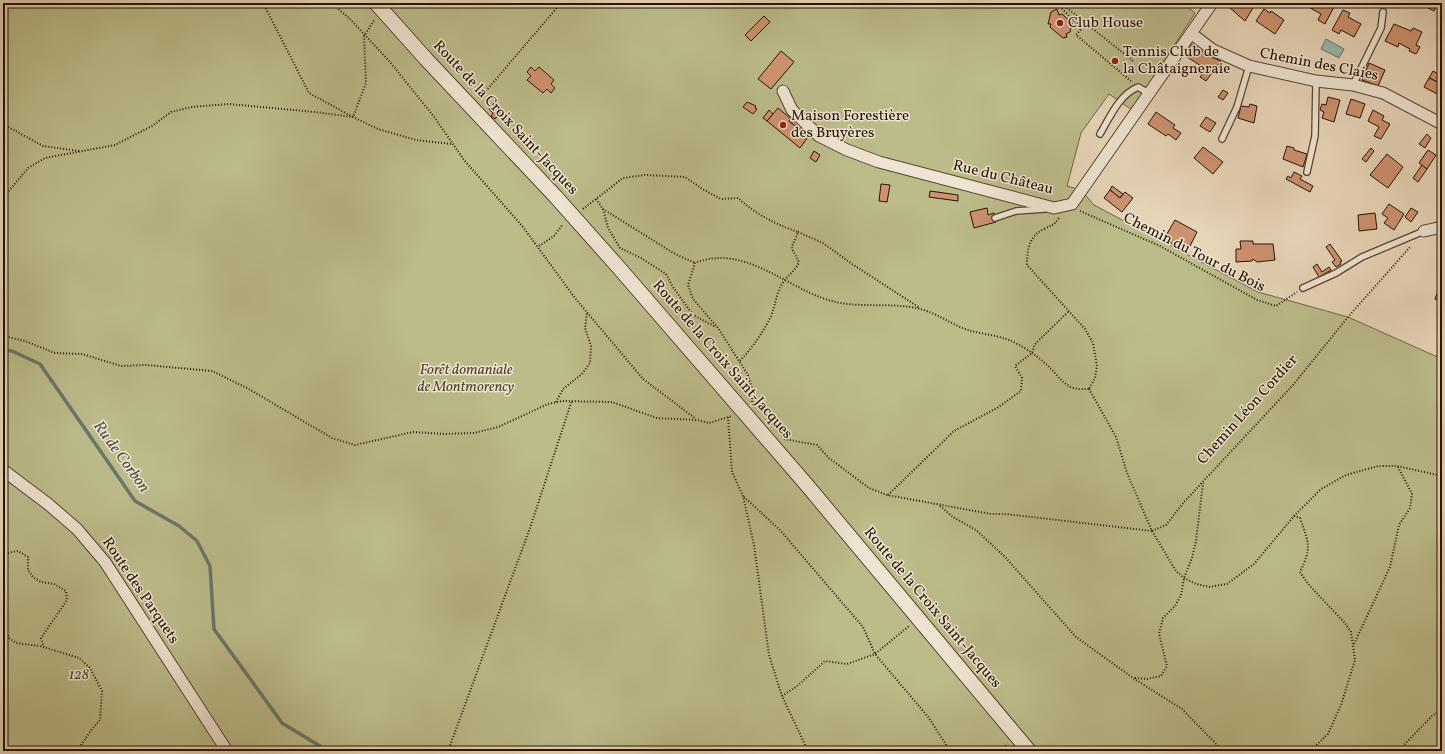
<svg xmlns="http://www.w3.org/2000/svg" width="1445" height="754" viewBox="0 0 1445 754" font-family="Vollkorn,serif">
<rect width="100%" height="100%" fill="#e7d5b8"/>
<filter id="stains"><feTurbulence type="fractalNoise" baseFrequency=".005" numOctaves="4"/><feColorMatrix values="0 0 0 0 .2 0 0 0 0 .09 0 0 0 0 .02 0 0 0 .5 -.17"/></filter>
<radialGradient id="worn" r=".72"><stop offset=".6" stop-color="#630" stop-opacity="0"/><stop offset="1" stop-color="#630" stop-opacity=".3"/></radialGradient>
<polygon fill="#bcbb8a" stroke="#706746" points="3,3 1183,3 1195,13 1132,110 1109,94 1081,133 1067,186 1081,190 1094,205 1258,292 1348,317 1442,359 1442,751 3,751"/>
<polygon fill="#97b8b0" stroke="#69766a" points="1326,39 1344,49 1339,58 1321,49"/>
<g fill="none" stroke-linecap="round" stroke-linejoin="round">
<polyline stroke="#69766a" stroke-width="3.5" points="3,350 12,351 40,364 135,501 179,526 197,541 210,566 214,629 282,723 328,751"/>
</g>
<g fill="#ce9270" stroke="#251302">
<polygon points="1236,3 1246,3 1253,8 1245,21 1230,8"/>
<polygon points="1309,3 1336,3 1325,24 1318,20 1321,14 1307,6"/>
<polygon points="1430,3 1437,3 1434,11 1428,8"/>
<polygon points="1057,9 1059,15 1062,14 1072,23 1070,32 1066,34 1067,37 1063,38 1050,27 1051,24 1048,24 1051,12"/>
<polygon points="1264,9 1270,13 1271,11 1284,20 1275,34 1256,21"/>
<polygon points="1343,10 1350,13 1348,17 1361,24 1354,37 1341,30 1339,34 1332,30"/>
<polygon points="764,16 770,22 751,41 745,35"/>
<polygon points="1394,24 1411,31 1413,28 1422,32 1416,45 1420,47 1416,54 1409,51 1410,49 1399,43 1398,47 1385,41"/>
<polygon points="1192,44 1209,56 1221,61 1212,73 1184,55"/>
<polygon points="781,51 794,62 771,89 758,79"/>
<polygon points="1369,63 1385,70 1378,86 1362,80"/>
<polygon points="531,67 535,71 539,67 554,80 551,84 555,88 551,93 547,89 543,93 527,80 531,76 527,72"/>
<polygon points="1206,69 1212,73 1206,81 1200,77"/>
<polygon points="1433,71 1442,76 1442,84 1429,78"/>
<polygon points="1429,78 1442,84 1439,95 1424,87"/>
<polygon points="1223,90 1228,93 1223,100 1218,97"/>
<polygon points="1328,97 1340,100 1334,122 1322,118 1324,112 1320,110 1322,104 1326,105"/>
<polygon points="1351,99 1365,104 1360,118 1346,114"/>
<polygon points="747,102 756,106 755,108 757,109 753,114 743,107"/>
<polygon points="494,103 502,110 495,119 491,116 493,113 489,109"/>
<polygon points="1250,104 1257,106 1254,123 1238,118 1241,106 1249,107"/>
<polygon points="778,108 791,119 789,121 802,131 803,129 810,134 800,148 767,121"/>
<polygon points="769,110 773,114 767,121 763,118"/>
<polygon points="1373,110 1384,116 1382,120 1390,124 1381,139 1374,136 1379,127 1368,121"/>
<polygon points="1156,112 1175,125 1173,128 1181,133 1176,140 1168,134 1166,136 1148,124"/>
<polygon points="1206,117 1216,123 1210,132 1200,126"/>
<polygon points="791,119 795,119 802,125 803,129 802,131 789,121"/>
<polygon points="1427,134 1431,138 1425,148 1419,144"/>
<polygon points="1287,146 1294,148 1294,150 1307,154 1303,167 1283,159"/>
<polygon points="1203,147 1223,162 1213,174 1194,158"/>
<polygon points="1371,148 1374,151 1366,162 1362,159"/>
<polygon points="1428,150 1436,155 1427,169 1419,163"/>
<polygon points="814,151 820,155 816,162 810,158"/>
<polygon points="1387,154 1403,167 1388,188 1370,175"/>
<polygon points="1442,159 1442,171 1437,167"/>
<polygon points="1422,165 1427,169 1418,182 1413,178"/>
<polygon points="1294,172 1302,176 1300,179 1313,186 1310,192 1286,179 1288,176 1291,178"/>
<polygon points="881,184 890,185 887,202 879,201"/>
<polygon points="1112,186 1123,194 1120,198 1110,190"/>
<polygon points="1110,190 1120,198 1125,192 1133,198 1122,212 1104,198"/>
<polygon points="930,191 958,195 958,201 929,197"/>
<polygon points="1389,204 1404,214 1394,230 1384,223 1388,218 1382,214"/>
<polygon points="987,208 988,215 994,213 996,222 974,228 970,212"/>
<polygon points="1411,208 1418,212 1411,222 1405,217"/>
<polygon points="1375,213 1377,229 1359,231 1358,215"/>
<polygon points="1175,220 1197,232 1187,252 1164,239"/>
<polygon points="1240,241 1253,241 1253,244 1273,244 1275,260 1257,262 1253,259 1252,261 1236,262 1236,249 1241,249"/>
<polygon points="1330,244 1342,261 1340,262 1341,264 1336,267 1332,262 1335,260 1326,247"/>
<polygon points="1317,264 1322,272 1329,267 1331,270 1319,277 1313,267"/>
<polygon points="1440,286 1442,287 1442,302 1435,299"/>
</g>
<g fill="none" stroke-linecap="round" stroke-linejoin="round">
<defs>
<g id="service">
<polyline points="1353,85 1381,28 1383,12"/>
<path d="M1100,134C1110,117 1119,95 1138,87L1150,94"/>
<polyline points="1222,139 1237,107 1249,66"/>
<polyline points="1307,172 1315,136 1316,81"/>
<polyline points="995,218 1016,211 1044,209"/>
<polyline points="1303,288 1336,273 1362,257 1424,231"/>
</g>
<g id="minor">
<polyline points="1192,34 1213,50 1249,66 1316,81 1353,85 1383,93 1442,124"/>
<polyline points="783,91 792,110 819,136 847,150 879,162 1054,208 1072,204 1212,3"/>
<polyline points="1424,231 1442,227"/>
<polyline points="3,470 48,504 77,529 105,562 227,751"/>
</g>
<polyline id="tertiary" points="376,3 426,59 556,197 620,269 806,484 1029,751"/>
</defs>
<use href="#service" stroke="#564430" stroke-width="8"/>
<use href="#minor" stroke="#564430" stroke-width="13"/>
<use href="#tertiary" stroke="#564430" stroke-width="16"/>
<g stroke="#251302" stroke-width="2" stroke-dasharray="1 2" stroke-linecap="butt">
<polyline points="263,3 309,93 353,117 366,83 364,36 375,19"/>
<polyline points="332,3 351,20 390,62 435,118 464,160 523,227 575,298 643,379 696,419"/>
<polyline points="1053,3 1060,7"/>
<polyline points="1062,4 1060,7 1082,28 1076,35 1131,81"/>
<polyline points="1062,4 1133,61"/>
<polyline points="1035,7 1039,3"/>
<polyline points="480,98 561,3"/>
<polyline points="3,124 43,146 79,151"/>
<polyline points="3,198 28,168 45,158 115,145 152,126 171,112 192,107 229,104 315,112 353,117 378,129 416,140 452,144"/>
<polyline points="596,199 603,209 675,254 695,263"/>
<path d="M583,209L623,178L645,175L685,177L704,190L721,199L738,198C757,215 773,223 798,232C792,251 788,242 799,262C796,270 789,274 784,281C776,292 776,304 771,316C763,333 752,348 739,362"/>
<polyline points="603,209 608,228 620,248 641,258 666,274 673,287 693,315 716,327"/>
<polyline points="1080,211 1160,246 1257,300 1276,306 1297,292"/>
<path d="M1059,218C1053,226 1052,225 1044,229C1029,236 1027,250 1027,265L1085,329L1093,343L1097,366L1095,378L1089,389"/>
<polyline points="798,232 823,243 852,264 920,308"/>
<polyline points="539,246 554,236 563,224"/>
<polyline points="3,336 25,341 55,353 82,354 121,366 146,365 212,371 247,388 332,438 355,445 413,432 445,434 474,433 498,427 548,404 562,401 612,402 657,418 697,420 709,423 732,416"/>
<polyline points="1089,389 1116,437 1127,473 1152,531 1176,571 1184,578 1196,584 1209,587 1227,584 1254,564 1294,516 1321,489 1346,475 1378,466 1397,466 1442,476"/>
<polyline points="556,402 563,389 582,374 590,363 591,346 585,328 587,313"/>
<path d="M752,402L753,392L748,375L718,328L693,299L688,285L695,263C742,244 782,284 825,299C856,310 889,301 920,309C937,313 952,325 968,330C981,334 996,335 1009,340C1023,346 1038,356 1049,367C1055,372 1060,380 1066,384C1073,390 1081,389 1089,389"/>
<polyline points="728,417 732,472 743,496 754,545 769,655 782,696 808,751"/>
<polyline points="770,422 789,440"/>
<polyline points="784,439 817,445 829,458 869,488 887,495 991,514 1006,514 1152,531"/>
<polyline points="888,495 954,431 997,408 1021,391 1022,378 1015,366 1032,353 1035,344 1069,311"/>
<polyline points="744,497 780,530 863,627 875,654 929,718 950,751"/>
<polyline points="940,506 953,517 976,530 1005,557 1076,637 1133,678 1182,709 1223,751"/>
<path d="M1294,516L1300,518C1309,544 1312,547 1300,572L1309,585L1345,623L1351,632L1355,660L1341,705L1328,734L1310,751"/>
<polyline points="1152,531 1166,525 1184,502 1293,385 1348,317 1411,246"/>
<polyline points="3,550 7,553 18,551 28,557 28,570 33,577 41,582 54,584 66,591 67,600 41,638 44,647"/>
<polyline points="3,621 9,638 16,643 40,646 79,658 90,668 102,691 100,720 92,729 77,751"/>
<polyline points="1354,644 1390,567 1399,525 1410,508 1412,494 1398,467"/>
<polyline points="1135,678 1147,679 1161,676 1167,666 1159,634 1163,618 1175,606 1181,595 1184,578 1192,558 1196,541 1203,483"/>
<polyline points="782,696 796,687 825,661 847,664 875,654 909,626"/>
<polyline points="448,751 530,528 572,400"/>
<polyline points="998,751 1008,744"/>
<polyline points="1398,751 1432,716 1442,709"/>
</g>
<use href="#service" stroke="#efe4d1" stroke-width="5.5"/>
<use href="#minor" stroke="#efe4d1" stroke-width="11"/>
<use href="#tertiary" stroke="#efe4d1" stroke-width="14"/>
</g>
<g fill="#8f2418" stroke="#efe4d1" stroke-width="1.5">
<circle cx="1060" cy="23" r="4"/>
<circle cx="1115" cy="61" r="4"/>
<circle cx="783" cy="125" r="4"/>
</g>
<g text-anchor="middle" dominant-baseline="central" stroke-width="3" stroke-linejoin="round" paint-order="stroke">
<g font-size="15" fill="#251302" stroke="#efe4d1" text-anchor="start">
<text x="1068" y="23">Club House</text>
<text x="1123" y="52">Tennis Club de<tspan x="1123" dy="17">la Châtaigneraie</tspan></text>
<text x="791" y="116">Maison Forestière<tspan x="791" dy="17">des Bruyères</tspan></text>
</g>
<g font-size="15" fill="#251302" stroke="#efe4d1">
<text transform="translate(1319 65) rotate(11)">Chemin des Claies</text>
<text transform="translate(505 118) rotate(47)">Route de la Croix Saint-Jacques</text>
<text transform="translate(1003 178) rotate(14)">Rue du Château</text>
<text transform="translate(1194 253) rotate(27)">Chemin du Tour du Bois</text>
<text transform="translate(722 360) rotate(49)">Route de la Croix Saint-Jacques</text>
<text transform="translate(1248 410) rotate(-48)">Chemin Léon Cordier</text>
<text transform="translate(140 591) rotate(56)">Route des Parquets</text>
<text transform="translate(932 608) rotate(50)">Route de la Croix Saint-Jacques</text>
</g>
<g font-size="15" font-style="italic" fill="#52452b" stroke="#efe4d1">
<text x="466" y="370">Forêt domaniale<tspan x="466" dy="17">de Montmorency</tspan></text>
<text x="79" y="675">128</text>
</g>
<g font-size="16" font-style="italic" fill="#4d4d3f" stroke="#efe4d1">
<text transform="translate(121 457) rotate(54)">Ru de Corbon</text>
</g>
</g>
<rect width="1445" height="754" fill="none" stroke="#e7d5b8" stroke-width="16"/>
<rect x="4" y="4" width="1437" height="746" fill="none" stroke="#251302" stroke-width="2"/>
<rect x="8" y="8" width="1429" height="738" fill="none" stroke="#251302"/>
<rect width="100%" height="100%" filter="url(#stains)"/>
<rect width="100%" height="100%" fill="url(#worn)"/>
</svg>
